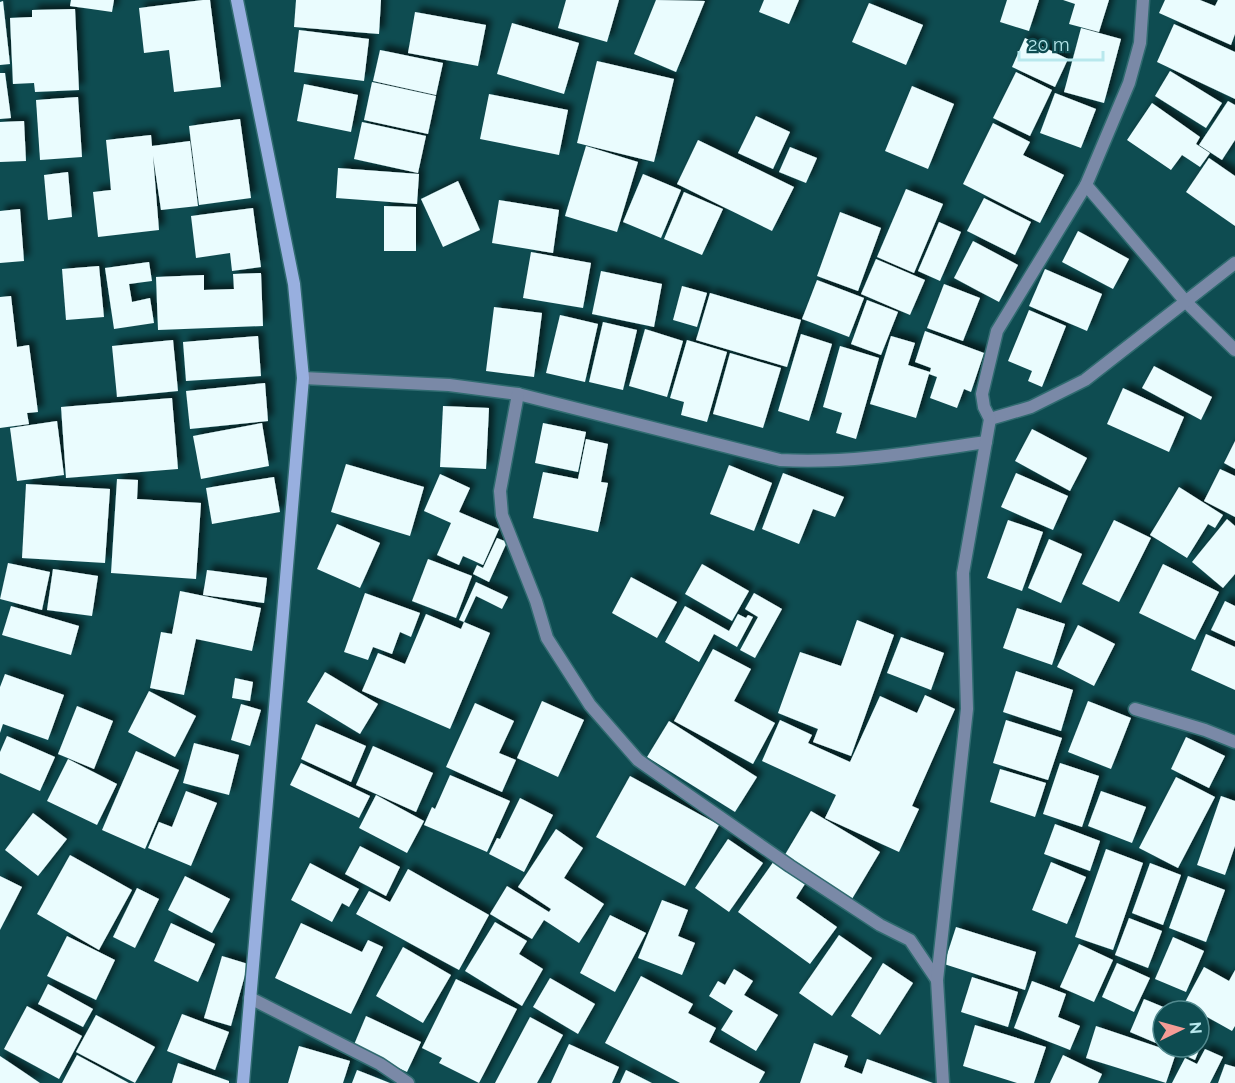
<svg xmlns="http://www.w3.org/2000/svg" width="1235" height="1083" viewBox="0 0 1235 1083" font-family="Raleway,sans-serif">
<defs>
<filter id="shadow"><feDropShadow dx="5.5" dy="-5.5" stdDeviation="3" flood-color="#0009"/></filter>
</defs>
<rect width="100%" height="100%" fill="#0e4c51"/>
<g fill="#eafcfe" filter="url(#shadow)">
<polygon points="71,0 114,0 112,12 70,6"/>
<polygon points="203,0 210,0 221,87 174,92 169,50 144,53 139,8"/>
<polygon points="296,0 381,0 379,34 294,27"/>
<polygon points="566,0 619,0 607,42 558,28"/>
<polygon points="656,0 705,1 676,72 634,54"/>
<polygon points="764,0 799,0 789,24 759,12"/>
<polygon points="1007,0 1039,0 1029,31 1000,22"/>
<polygon points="1063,0 1109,0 1099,32 1069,24 1075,4"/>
<polygon points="1165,0 1200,0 1215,6 1218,0 1235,0 1235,34 1231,45 1159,13"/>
<polygon points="3,1 10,64 0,65 0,2"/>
<polygon points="869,3 923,25 906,65 852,42"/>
<polygon points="75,9 79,90 35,92 34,83 13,84 10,18 32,17 32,10"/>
<polygon points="415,12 486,25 478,66 408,53"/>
<polygon points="512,23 579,43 564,94 497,74"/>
<polygon points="1174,24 1235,52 1235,99 1157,62"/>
<polygon points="1081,28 1121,39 1104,103 1064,92"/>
<polygon points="299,30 369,39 364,81 294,72"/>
<polygon points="1025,38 1068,59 1055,87 1012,67"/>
<polygon points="380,50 443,63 436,95 373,81"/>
<polygon points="597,61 674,79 654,162 577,143"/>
<polygon points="1170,71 1222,103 1206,128 1155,96"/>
<polygon points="1016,72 1052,90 1030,136 993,118"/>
<polygon points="0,73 5,73 11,118 0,119"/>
<polygon points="372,82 436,96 428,134 364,120"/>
<polygon points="304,84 358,95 351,132 297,121"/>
<polygon points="912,86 954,104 928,169 885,151"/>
<polygon points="1055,93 1096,109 1081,148 1040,133"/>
<polygon points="489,94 568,110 559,155 480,139"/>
<polygon points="78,97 82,157 40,160 36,100"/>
<polygon points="1228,101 1235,105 1235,140 1222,160 1199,145"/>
<polygon points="1152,103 1200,137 1196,144 1210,153 1200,167 1182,155 1171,170 1127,140"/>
<polygon points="756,116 790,132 773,169 738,153"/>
<polygon points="240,119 251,198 199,205 189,126"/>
<polygon points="24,121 26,161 0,162 0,122"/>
<polygon points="362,122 426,136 418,173 354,159"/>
<polygon points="993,123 1030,142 1023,155 1064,175 1040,223 963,184"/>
<polygon points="151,135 152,146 190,141 198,206 161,210 153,156 159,230 98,237 93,192 111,190 106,140"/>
<polygon points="698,140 794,187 772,231 677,184"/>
<polygon points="586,146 638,162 617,232 565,216"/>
<polygon points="790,147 817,158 806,183 779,172"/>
<polygon points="1209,158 1235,176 1235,226 1186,192"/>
<polygon points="338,168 419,174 417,204 336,198"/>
<polygon points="68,172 72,217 48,220 44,175"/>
<polygon points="643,174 681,190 661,238 623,222"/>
<polygon points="458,181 480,230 443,247 421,199"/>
<polygon points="906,189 943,204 914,273 877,257"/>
<polygon points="684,192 723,209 702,255 664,239"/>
<polygon points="984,198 1031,222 1015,255 967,231"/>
<polygon points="499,200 559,210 553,253 492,243"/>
<polygon points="384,206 416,207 416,251 384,251"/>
<polygon points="253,208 261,267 232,271 230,253 196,258 191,216"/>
<polygon points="20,209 24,261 0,263 0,211"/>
<polygon points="840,212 881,228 858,291 817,276"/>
<polygon points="939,222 961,232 940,281 918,271"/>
<polygon points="1078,231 1129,259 1113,289 1062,262"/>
<polygon points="973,241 1018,265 999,302 954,278"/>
<polygon points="531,252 591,263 583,308 523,298"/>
<polygon points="876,259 925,280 910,315 861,294"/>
<polygon points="149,262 152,281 129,284 132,302 150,298 154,323 114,329 105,268"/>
<polygon points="99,266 104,317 66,320 62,269"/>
<polygon points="1045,269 1102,294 1087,331 1029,306"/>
<polygon points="601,271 662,284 654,327 592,314"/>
<polygon points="261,273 263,326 158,330 156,277 204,275 204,290 234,289 233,274"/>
<polygon points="817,280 864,298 849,337 802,319"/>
<polygon points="944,284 980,298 963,341 927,328"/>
<polygon points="682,286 707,293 697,327 673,320"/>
<polygon points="710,293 801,320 787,367 696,340"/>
<polygon points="11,296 17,347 29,345 38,412 27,413 29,424 0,428 0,297"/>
<polygon points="867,300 898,312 881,355 851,344"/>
<polygon points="494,307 542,313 534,377 486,371"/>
<polygon points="1029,310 1066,326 1042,387 1028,381 1032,371 1008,361"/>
<polygon points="560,315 598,324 585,382 546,373"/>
<polygon points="603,322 637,330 623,390 589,382"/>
<polygon points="645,329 683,341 667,397 629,386"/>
<polygon points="925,331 984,353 971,392 964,389 957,408 930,398 937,377 929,374 916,418 870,404 891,336 915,343 908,365 930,372 931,368 915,362"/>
<polygon points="801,334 832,344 809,421 778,411"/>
<polygon points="258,336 261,376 186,381 183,342"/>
<polygon points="173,340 178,391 117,397 112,346"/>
<polygon points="687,340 727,352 707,422 681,415 684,402 670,398"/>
<polygon points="840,346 879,358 856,439 836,433 842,413 823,407"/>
<polygon points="730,353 781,368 763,428 713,414"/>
<polygon points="1154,366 1212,397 1201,420 1142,388"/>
<polygon points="265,383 268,421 190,429 186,391"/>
<polygon points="1123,388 1184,417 1169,452 1107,424"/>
<polygon points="172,398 178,469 66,478 61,407"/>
<polygon points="443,406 489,408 486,469 440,467"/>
<polygon points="57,421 64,475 17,481 10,428"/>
<polygon points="262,423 269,466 201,479 193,436"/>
<polygon points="543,423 586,432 578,472 535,463"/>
<polygon points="1032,429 1087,458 1070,491 1015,461"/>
<polygon points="586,439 608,444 601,482 608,483 598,532 533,518 543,472 578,479"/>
<polygon points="1235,441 1235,469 1224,463"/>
<polygon points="346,464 424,487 410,536 331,512"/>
<polygon points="729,465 772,483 754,531 710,514"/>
<polygon points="1220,469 1235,476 1235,517 1204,501"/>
<polygon points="783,473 844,497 835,517 813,509 799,544 762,529"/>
<polygon points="1016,473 1068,496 1053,530 1001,507"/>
<polygon points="440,474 470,488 459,512 499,529 483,565 463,556 459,565 437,555 451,523 424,511"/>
<polygon points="274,477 280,512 212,524 206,488"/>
<polygon points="117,479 138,480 137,499 201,503 196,579 111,573"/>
<polygon points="26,484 110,489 105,563 22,558"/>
<polygon points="1179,487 1223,515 1215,528 1208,524 1187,558 1150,535"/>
<polygon points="1227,519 1235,526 1235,574 1223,588 1192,562"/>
<polygon points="1008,520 1043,532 1022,591 987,578"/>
<polygon points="1114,520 1151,538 1119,602 1082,584"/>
<polygon points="337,524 380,543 360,588 317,569"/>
<polygon points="497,538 507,542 489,582 473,574 477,565 483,568"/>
<polygon points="1049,539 1082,554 1061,603 1028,588"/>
<polygon points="428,559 472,576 456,618 412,601"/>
<polygon points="8,563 50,572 42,610 0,599"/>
<polygon points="702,564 749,591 732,621 685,594"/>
<polygon points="1163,564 1219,592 1195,640 1139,613"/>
<polygon points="53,569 98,576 92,616 47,610"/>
<polygon points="207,570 267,578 264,603 203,595"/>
<polygon points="631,577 677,602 657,638 612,613"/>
<polygon points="476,582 508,597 502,609 476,596 464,622 459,620"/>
<polygon points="180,591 261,608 252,651 196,639 184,695 150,688 161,632 172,634"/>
<polygon points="365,593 420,613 411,637 400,632 392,654 373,647 368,660 344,652"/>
<polygon points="754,593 782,609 755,658 740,650 758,617 745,609"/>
<polygon points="1225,601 1235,606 1235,641 1211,630"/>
<polygon points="11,606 79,626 71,655 2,635"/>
<polygon points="685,606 729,631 738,614 746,618 748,615 753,617 737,647 714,634 699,662 665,642"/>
<polygon points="1017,608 1065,624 1052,665 1003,648"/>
<polygon points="426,614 461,629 464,622 490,633 450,729 362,691 378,653 405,664"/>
<polygon points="857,620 894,635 851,756 813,742 818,729 778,713 800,652 841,666"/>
<polygon points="1078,625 1115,644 1094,686 1057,667"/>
<polygon points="1206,634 1235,647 1235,690 1191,670"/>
<polygon points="901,637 944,653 931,690 887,673"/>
<polygon points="713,649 751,669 734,701 775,723 753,764 674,721"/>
<polygon points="1016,671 1073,690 1061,731 1003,712"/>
<polygon points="325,672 378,704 360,734 307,702"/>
<polygon points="5,674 64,695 48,740 3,724 0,733 0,687"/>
<polygon points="235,678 253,682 250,701 232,698"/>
<polygon points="149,691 196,716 175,757 128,732"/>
<polygon points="925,695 955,709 912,806 919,809 899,852 825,818 836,795 762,761 780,720 812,735 808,743 850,762 880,696 917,713"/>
<polygon points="542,701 584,720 558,777 517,758"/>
<polygon points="1088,701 1131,718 1111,769 1068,752"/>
<polygon points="475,703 514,721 499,753 516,760 502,792 446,767"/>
<polygon points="241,704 261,710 250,746 231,740"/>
<polygon points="77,706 113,721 94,769 58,754"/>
<polygon points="1006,720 1062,738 1048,780 993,763"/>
<polygon points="669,721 757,777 735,812 647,757"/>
<polygon points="316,724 366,746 351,782 301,759"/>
<polygon points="7,736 55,757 40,791 0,773 0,752"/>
<polygon points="1186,737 1225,756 1209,788 1171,769"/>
<polygon points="194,743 239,755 229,795 183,783"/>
<polygon points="373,746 433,773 416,812 356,785"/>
<polygon points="136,751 179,770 145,849 102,830"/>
<polygon points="68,759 117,784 97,825 47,801"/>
<polygon points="301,763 370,796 359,818 290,785"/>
<polygon points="1060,763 1099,776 1082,827 1043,814"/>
<polygon points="1000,769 1046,783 1035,817 990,802"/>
<polygon points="450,775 510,801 487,852 424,825 432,807 435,809"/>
<polygon points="630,776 719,825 685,886 596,837"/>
<polygon points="1176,777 1215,797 1178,868 1139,848"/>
<polygon points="186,791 217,803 191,866 148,848 159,822 172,827"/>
<polygon points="1101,791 1146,807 1132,843 1088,826"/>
<polygon points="376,795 424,821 407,853 359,828"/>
<polygon points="1221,796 1235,801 1235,846 1225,875 1197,865"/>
<polygon points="520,798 553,815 524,872 489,854 497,838 500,839"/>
<polygon points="811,811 880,852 852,899 783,858"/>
<polygon points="33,813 67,839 38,876 5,850"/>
<polygon points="1055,824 1100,841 1090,871 1044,854"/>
<polygon points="556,829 583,848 564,878 604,904 579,943 544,920 532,939 490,914 507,886 549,912 551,909 518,887"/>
<polygon points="728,839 763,863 729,912 695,888"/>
<polygon points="360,846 400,867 386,896 345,874"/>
<polygon points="1106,849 1143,863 1113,950 1075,937"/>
<polygon points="70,855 132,890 99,950 37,914"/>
<polygon points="774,861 805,884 796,898 837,927 810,964 738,912"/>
<polygon points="1051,862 1086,877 1067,924 1032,910"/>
<polygon points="310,863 359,889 349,907 342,903 332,922 291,900"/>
<polygon points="1150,863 1181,875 1163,925 1132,913"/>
<polygon points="408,869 489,915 459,970 356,914 369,891 390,902"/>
<polygon points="0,876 22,887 0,930"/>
<polygon points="185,876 230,899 212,933 168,910"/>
<polygon points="1188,876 1225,890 1206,942 1169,928"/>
<polygon points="137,888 159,899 135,948 113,937"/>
<polygon points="662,900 688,910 678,936 695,943 682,975 638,958"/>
<polygon points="610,915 646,933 615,992 580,973"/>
<polygon points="1129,918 1162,931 1148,968 1115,955"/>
<polygon points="495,922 527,941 519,954 543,969 522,1006 465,971"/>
<polygon points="171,923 215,944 198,982 154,961"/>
<polygon points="301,923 362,952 368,940 383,947 351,1014 275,978"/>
<polygon points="956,927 1036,952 1025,990 944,964"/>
<polygon points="839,935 872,958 832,1016 799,993"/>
<polygon points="67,936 115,960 96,1000 47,976"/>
<polygon points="1173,937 1204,951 1186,992 1155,979"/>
<polygon points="1079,944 1113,960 1094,1002 1060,987"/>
<polygon points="403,947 451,975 423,1023 376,996"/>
<polygon points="222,956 248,964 231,1026 204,1018"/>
<polygon points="883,963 913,983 880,1035 851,1016"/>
<polygon points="1117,963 1150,978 1134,1012 1102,997"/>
<polygon points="1204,967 1229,981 1235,970 1235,1026 1232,1031 1184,1004"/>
<polygon points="734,969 753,981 744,995 778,1015 756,1051 721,1030 733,1011 709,996 718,981 725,985"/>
<polygon points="641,976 693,1004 688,1013 716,1028 709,1042 765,1072 759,1083 680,1083 605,1043"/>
<polygon points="972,977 1018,992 1008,1027 961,1012"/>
<polygon points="550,978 595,1004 578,1034 533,1007"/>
<polygon points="456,979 517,1009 479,1083 439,1063 442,1058 422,1048"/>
<polygon points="1032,981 1066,994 1058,1017 1080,1026 1070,1050 1014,1028"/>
<polygon points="48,984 93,1009 83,1027 38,1004"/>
<polygon points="1144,999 1173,1011 1163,1011 1163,1046 1130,1032"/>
<polygon points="27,1006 82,1036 59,1079 4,1049"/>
<polygon points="182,1014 229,1032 215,1070 167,1051"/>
<polygon points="96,1015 155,1047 135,1083 76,1052"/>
<polygon points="366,1016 421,1042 407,1072 353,1047"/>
<polygon points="530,1017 563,1035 537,1083 495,1083"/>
<polygon points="1199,1022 1209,1026 1195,1060 1166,1047 1199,1047"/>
<polygon points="975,1025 1046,1047 1034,1083 1017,1083 963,1066"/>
<polygon points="1096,1026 1176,1053 1166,1083 1086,1058"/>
<polygon points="814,1043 848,1056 844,1067 862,1074 867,1059 933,1083 800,1083"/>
<polygon points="569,1044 619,1067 612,1083 551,1083"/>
<polygon points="299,1046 350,1061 343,1083 288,1083"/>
<polygon points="1205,1049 1223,1057 1210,1083 1172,1083 1185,1058 1197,1064"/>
<polygon points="77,1055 129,1083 62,1083"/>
<polygon points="1063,1055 1102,1074 1098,1083 1050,1083"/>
<polygon points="0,1056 40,1083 0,1083"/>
<polygon points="178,1063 229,1081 229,1083 172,1083"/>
<polygon points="1225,1064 1235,1067 1235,1083 1218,1083"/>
<polygon points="357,1070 390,1083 352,1083"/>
<polygon points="626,1070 652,1083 620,1083"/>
</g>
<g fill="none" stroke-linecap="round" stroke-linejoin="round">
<defs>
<g id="street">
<polyline points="1086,185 1186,302 1235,350"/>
<path d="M303,378L449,385L518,394L780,460C850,464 917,452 986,442"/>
<polyline points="518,394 500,491 502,515 536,601 547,638 590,705 638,760 790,866 880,925 910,940 937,980"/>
<polyline points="990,419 1031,407 1085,380 1235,263"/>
<polyline points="1135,709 1205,730 1235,742"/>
<polyline points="250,998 380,1064 408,1083"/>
<polyline points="943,1083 937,980 967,709 963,573 990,419 984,407 982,394 997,331 1086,185 1129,83 1140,43 1143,0"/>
</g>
<polyline id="secondary" points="237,0 294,284 303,378 243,1083"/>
</defs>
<use href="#street" stroke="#306b70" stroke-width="15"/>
<use href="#secondary" stroke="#306b70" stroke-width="15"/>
<use href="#street" stroke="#7a89a7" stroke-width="12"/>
<use href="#secondary" stroke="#98afdf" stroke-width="12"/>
</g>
<g transform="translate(1181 1029) rotate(85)"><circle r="28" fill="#0e4c51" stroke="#528a8f" stroke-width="1.5"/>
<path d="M0-4.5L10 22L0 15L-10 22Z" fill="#f59c96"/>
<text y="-9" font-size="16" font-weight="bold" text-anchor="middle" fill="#b8e8ed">N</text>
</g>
<path d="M1019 51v9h84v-9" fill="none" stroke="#b8e8ed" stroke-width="3"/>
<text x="1028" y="51" font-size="18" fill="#b8e8ed" stroke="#0e4c51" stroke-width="4.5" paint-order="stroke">20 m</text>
</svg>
